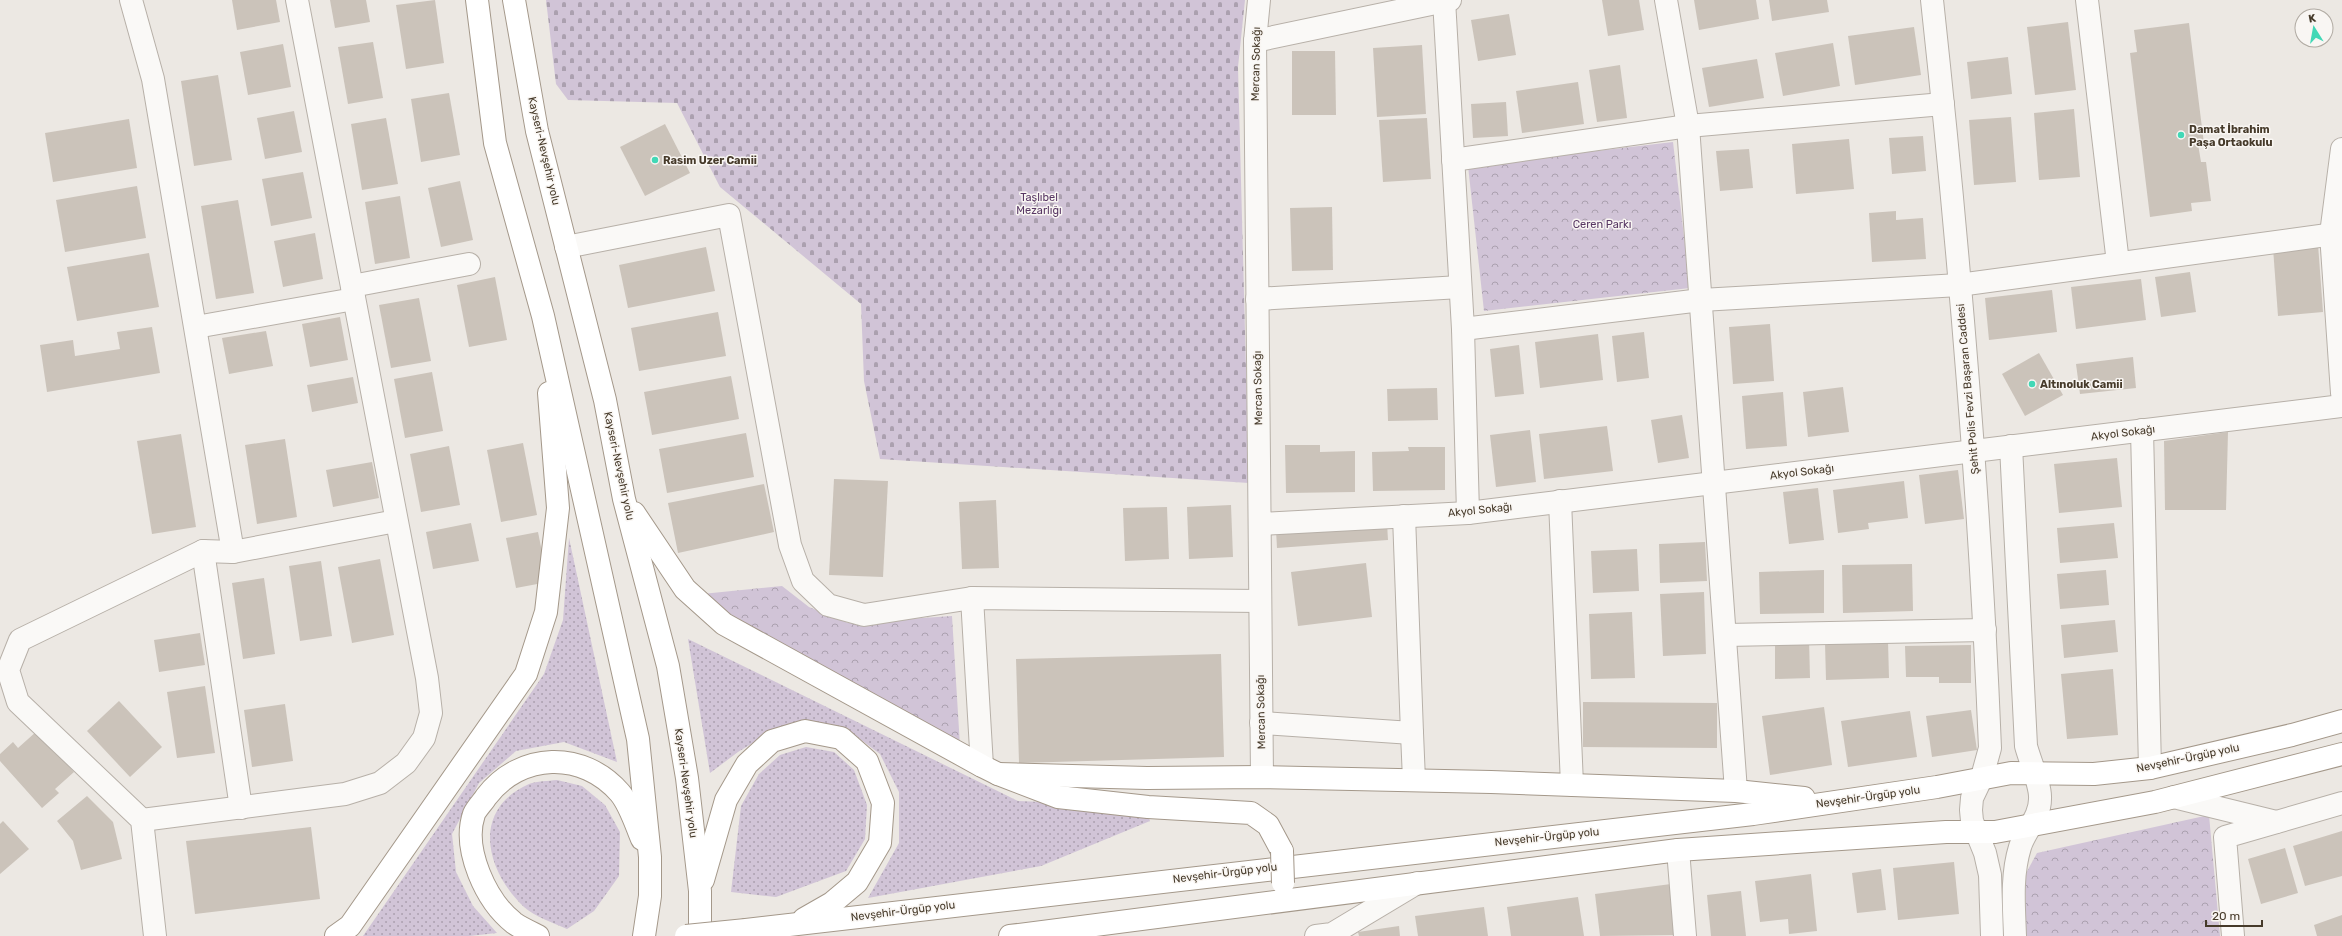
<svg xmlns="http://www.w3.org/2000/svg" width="2342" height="936" viewBox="0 0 2342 936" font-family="Rubik,sans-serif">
<defs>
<pattern id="grass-dots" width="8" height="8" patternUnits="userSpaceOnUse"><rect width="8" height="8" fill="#d1c4d7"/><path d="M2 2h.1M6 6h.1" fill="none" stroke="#aba0af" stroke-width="1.8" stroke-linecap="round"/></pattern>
<pattern id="forest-crowns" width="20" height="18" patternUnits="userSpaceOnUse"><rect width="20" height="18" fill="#d1c4d7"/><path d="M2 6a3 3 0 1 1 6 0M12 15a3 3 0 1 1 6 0" fill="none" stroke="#aba0af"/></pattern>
<pattern id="cemetery-stones" width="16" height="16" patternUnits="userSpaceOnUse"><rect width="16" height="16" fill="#d1c4d7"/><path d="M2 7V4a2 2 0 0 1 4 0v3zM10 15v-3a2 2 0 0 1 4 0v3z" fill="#aba0af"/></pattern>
</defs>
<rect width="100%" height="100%" fill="#ece8e3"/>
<g fill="url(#grass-dots)">
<polygon points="569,538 617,762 564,742 516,751 479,783 452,834 456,872 473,906 497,933 469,936 363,936 544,674 563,620"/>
<polygon points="688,639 1018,801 1145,806 1150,821 1041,866 868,898 899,843 899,792 880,754 852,733 808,720 774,730 738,752 710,773"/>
<polygon points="806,747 834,752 854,770 867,805 865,839 846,871 776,897 731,892 741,806 759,774 780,755"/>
<path d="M557,780L582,786L605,805L620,832L619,876L594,911L567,929C554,923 535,917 524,907C486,871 470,810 529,784C537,781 548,781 557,780Z"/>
</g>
<g fill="url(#forest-crowns)">
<polygon points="1673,142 1690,288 1484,311 1468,166"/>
<polygon points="782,586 809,607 848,623 952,616 960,746 726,620 702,594"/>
<polygon points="2209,815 2220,936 2026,936 2025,875 2037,853"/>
</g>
<polygon fill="url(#cemetery-stones)" points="546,0 1245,0 1238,67 1249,483 880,459 864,381 861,304 720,187 677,103 568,100 556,84"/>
<g fill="#cbc3ba">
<polygon points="232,0 276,0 280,22 237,30"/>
<polygon points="330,0 366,0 370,22 335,28"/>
<polygon points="435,0 444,63 406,69 396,5"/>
<polygon points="1602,0 1639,0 1644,30 1608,36"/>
<polygon points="1694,0 1756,0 1759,19 1699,30"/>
<polygon points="1769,0 1827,0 1829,12 1772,21"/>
<polygon points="1509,14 1516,55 1478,61 1471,20"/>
<polygon points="2068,22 2076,90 2035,95 2027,27"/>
<polygon points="2189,23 2204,144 2198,144 2201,162 2206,162 2211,201 2191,203 2192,211 2150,217 2130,53 2137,52 2134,30"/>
<polygon points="1914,27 1921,75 1855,85 1848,36"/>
<polygon points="373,42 383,98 348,104 338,47"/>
<polygon points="1833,43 1840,86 1783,96 1775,53"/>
<polygon points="283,44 291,87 248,95 240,52"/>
<polygon points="1422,45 1426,114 1377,117 1373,48"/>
<polygon points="1292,51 1335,51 1336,115 1292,115"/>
<polygon points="2008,57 2012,94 1971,99 1967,62"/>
<polygon points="1757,59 1764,98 1709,107 1702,68"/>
<polygon points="1620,65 1627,118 1597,122 1589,70"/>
<polygon points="218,75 232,160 194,166 181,81"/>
<polygon points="1578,82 1584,124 1522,133 1516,91"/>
<polygon points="449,93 460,155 421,162 411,99"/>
<polygon points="1506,102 1508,136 1473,138 1471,104"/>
<polygon points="2074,109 2080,177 2039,180 2034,113"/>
<polygon points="294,111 302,152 265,159 257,118"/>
<polygon points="2011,117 2016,182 1974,185 1969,120"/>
<polygon points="386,118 398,184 362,190 351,124"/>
<polygon points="1427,118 1431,179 1383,182 1379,120"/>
<polygon points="129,119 137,168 53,182 45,133"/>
<polygon points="665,124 690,173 645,196 620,147"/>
<polygon points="1923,136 1926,171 1892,174 1889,138"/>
<polygon points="1849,139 1854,189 1796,194 1792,144"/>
<polygon points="1749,149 1753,188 1720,191 1716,151"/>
<polygon points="303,172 312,218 271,226 262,179"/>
<polygon points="460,181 473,240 441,247 428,188"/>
<polygon points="137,186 146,238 65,252 56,200"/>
<polygon points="400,196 410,258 375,264 365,202"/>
<polygon points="238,200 254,293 216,299 201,206"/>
<polygon points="1332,207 1333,270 1292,271 1290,208"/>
<polygon points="1896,211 1896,220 1923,218 1926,259 1872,262 1869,213"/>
<polygon points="315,233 323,279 283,287 274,241"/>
<polygon points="2318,244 2323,312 2278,316 2273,248"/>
<polygon points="706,247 715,291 628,308 619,265"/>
<polygon points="149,253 159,307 77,321 67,267"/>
<polygon points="2190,272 2196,312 2161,317 2155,277"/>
<polygon points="495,277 507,340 469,347 457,285"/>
<polygon points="2141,279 2146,320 2076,329 2071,287"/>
<polygon points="2052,290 2057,332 1989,340 1985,298"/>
<polygon points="419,298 431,361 391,368 379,305"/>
<polygon points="718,312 726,356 639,371 631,328"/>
<polygon points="340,317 348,360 310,367 302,324"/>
<polygon points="1770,324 1774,381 1733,384 1729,327"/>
<polygon points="152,327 160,373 47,392 40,345 73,340 75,356 120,349 117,332"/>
<polygon points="266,331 273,366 229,374 222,338"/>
<polygon points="1644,332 1649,378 1617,382 1612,336"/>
<polygon points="1598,334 1603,380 1540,388 1535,342"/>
<polygon points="1519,345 1524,394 1495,397 1490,349"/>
<polygon points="2039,353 2063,395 2025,416 2002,374"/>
<polygon points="2133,357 2136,388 2080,394 2076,364"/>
<polygon points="432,372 443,431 405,438 394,379"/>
<polygon points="731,376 739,419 652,435 644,392"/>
<polygon points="353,377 358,403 312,412 307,385"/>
<polygon points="1843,387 1849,432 1808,437 1803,392"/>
<polygon points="1437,388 1438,420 1388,421 1387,389"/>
<polygon points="1783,392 1787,446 1746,449 1742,396"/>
<polygon points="1682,415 1689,458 1658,463 1651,420"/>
<polygon points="1607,426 1613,471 1544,479 1539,434"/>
<polygon points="1530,430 1536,482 1496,487 1490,435"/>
<polygon points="2228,432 2226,510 2165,510 2164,441"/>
<polygon points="746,433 754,477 667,493 659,449"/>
<polygon points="181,434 196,527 152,534 137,441"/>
<polygon points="285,439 297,517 257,524 245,445"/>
<polygon points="523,443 537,515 501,522 487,450"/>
<polygon points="1285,445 1320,445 1320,452 1355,451 1355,492 1286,493"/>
<polygon points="449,446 460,505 421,512 410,454"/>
<polygon points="1408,447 1445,447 1445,490 1373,491 1372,452 1409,451"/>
<polygon points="2117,458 2122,507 2059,513 2054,464"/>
<polygon points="372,462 379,498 333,507 326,470"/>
<polygon points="1958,470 1964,519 1925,524 1919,475"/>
<polygon points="834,479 888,481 883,577 829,575"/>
<polygon points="1904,481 1908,518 1868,523 1869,529 1838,533 1833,490"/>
<polygon points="764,484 774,532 678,553 668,503"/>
<polygon points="1818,488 1824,540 1789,544 1783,492"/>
<polygon points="996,500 999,568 962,569 959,502"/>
<polygon points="1231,505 1233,557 1189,559 1187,507"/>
<polygon points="1167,507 1169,559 1125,561 1123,508"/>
<polygon points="471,523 479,561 433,569 426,532"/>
<polygon points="1387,523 1388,540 1277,548 1276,530"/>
<polygon points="2114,523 2118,558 2060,563 2057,528"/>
<polygon points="538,532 548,582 516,588 506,538"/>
<polygon points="1705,542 1707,581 1660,583 1659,544"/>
<polygon points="1637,549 1639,591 1593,593 1591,551"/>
<polygon points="380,559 394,635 352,643 338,567"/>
<polygon points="321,561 332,636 300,641 289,566"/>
<polygon points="1366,563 1372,617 1298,626 1291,572"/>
<polygon points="1912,564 1913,611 1843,613 1842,565"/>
<polygon points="1824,570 1824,613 1760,614 1759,572"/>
<polygon points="2106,570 2109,605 2060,609 2057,574"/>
<polygon points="264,578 275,654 243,659 232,583"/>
<polygon points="1704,592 1706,654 1663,656 1660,594"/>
<polygon points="1632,612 1635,678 1591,679 1589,614"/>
<polygon points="2115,620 2118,652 2064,658 2061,625"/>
<polygon points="200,633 205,665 159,672 154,640"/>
<polygon points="1809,638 1810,678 1775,679 1775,639"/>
<polygon points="1888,641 1889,678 1826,680 1825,643"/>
<polygon points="1971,645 1971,683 1939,683 1939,677 1906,677 1905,646"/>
<polygon points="1221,654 1224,757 1019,763 1016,659"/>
<polygon points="2113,669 2118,735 2067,739 2061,674"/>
<polygon points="205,686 215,753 177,758 167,692"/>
<polygon points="119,701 162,747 130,777 87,731"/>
<polygon points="1583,702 1717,703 1717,748 1583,747"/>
<polygon points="285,704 293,761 252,767 244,710"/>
<polygon points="1824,707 1832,765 1770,775 1762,716"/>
<polygon points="1971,710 1977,750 1932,757 1926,716"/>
<polygon points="1910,711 1917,757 1848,767 1841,721"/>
<polygon points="37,731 74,772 55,789 59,793 42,808 0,761 0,754 13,742 18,748"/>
<polygon points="87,796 113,822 122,859 81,870 73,841 57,821"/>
<polygon points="3,821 29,849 0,874 0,824"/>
<polygon points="311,827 320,899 195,914 186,841"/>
<polygon points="2342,831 2342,876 2305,886 2293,846"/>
<polygon points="2285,848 2298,893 2261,904 2248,859"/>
<polygon points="1954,862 1959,914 1898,920 1893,868"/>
<polygon points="1881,869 1886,910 1857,913 1852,873"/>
<polygon points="1811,874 1817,931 1789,934 1788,919 1760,922 1755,881"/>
<polygon points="1671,884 1678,935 1600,936 1595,894"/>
<polygon points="1741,891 1746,936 1711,936 1707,895"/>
<polygon points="1578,897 1584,936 1511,936 1507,907"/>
<polygon points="1484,907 1488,936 1418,936 1415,916"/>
<polygon points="2342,915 2342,936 2317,936 2314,925"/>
<polygon points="1399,926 1400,936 1359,936 1358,932"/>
</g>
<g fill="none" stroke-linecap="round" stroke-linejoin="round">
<defs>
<g id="minor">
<polyline points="131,0 153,79 233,552"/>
<polyline points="1259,0 1255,41 1262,777"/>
<polyline points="1444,0 1463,329 1468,513"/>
<polyline points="1666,0 1688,126 1736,791"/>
<path d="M1932,0C1959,249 1980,498 1990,748L1982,777L1972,798L1971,810L1972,821L1985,853L1990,875L1992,936"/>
<polyline points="2087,0 2118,263"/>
<polyline points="1255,41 1450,0"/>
<polyline points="2342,149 2331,234 2342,393"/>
<polyline points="1453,160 1688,126 1943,104"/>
<polyline points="566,247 729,215 790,545 803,581 828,605 864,615 972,598 1260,601"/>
<polyline points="352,286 469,264"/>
<polyline points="1257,299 1460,287"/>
<polyline points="196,327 354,299"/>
<polyline points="1463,329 1701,300 1959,285 2342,233"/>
<polyline points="2142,430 2150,768"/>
<path d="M2011,446L2026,746C2030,761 2041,786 2040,799C2040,818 2025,830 2020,847C2011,876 2014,906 2015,936"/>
<polyline points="1560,501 1572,785"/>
<polyline points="1260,524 1468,513 2342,406"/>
<polyline points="203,551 241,808"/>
<polyline points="972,598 982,766"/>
<polyline points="1725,635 1985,630"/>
<polyline points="1261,723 1412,733 1404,516"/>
<polyline points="1412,733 1414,780"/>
<polyline points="2174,797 2276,822"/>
<polyline points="142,820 345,794 380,783 406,763 424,738 431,713 427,678 297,0"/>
<polyline points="1678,850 1685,936"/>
<polyline points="155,936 142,820 18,702 8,670 20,640 203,551 233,552 396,521"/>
<polyline points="1316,936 1332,934 1417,883"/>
<polyline points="2233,936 2225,837 2342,803"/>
</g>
<g id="trunk">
<polyline points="477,0 495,143 543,316 638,739 650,857 650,896 644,936"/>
<polyline points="514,0 537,131 605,400 624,499 668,666 687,778 700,891 700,936"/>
<polyline points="634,513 685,589 724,624 982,766 998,774 1058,797 1148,807 1251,813 1268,825 1282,851"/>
<polyline points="998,774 1147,778 1262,777 1491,782 1736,791 1804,798"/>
<polyline points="703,880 726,800 747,764 772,741 805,731 841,738 867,761 883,803 880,843 857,882 832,903 804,919"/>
<polyline points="746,930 1753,814 1937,787 2011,773 2094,774 2150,768 2292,735 2342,721"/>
<polyline points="336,936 350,926 526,674 546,612 558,508 549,393"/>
<path d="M538,936C530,932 521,928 514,923C486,901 462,849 474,814C476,809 483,802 486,797C520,752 583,750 620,793C630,805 636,825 642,839"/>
<polyline points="1010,936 1678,850 1946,832 1995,832 2155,802 2342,754"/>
</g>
</defs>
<use href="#minor" stroke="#b7b0a8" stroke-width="24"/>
<use href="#trunk" stroke="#a4988a" stroke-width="24"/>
<use href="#minor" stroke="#faf9f7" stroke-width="22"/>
<use href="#trunk" stroke="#fff" stroke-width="22"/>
<defs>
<g id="trunk-bridge">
<polyline points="1282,851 1283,883"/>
<polyline points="686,936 746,930"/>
</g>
</defs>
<use href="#trunk-bridge" stroke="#a4988a" stroke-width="24" stroke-linecap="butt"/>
<use href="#trunk-bridge" stroke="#fff" stroke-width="22"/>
</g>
<g fill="#42d8b6" stroke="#f9f6f3" stroke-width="1.5">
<circle cx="2181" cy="135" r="4"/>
<circle cx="655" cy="160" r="4"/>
<circle cx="2032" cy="384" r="4"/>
</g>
<g text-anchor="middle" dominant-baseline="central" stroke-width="3" stroke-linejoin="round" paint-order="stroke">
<g font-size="11" fill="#463a2a" stroke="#f9f6f3">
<text transform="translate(1256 64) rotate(-89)">Mercan Sokağı</text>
<text transform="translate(544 151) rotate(77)">Kayseri-Nevşehir yolu</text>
<text transform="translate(1258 388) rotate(-91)">Mercan Sokağı</text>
<text transform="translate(1968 389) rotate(-95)">Şehit Polis Fevzi Başaran Caddesi</text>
<text transform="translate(2123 433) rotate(-7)">Akyol Sokağı</text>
<text transform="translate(619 466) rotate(78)">Kayseri-Nevşehir yolu</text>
<text transform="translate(1802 472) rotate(-7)">Akyol Sokağı</text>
<text transform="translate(1480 510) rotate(-6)">Akyol Sokağı</text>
<text transform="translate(1261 712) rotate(-91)">Mercan Sokağı</text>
<text transform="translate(2188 758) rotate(-12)">Nevşehir-Ürgüp yolu</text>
<text transform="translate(686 783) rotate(82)">Kayseri-Nevşehir yolu</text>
<text transform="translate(1868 797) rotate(-8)">Nevşehir-Ürgüp yolu</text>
<text transform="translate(1547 837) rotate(-6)">Nevşehir-Ürgüp yolu</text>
<text transform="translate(1225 873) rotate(-7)">Nevşehir-Ürgüp yolu</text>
<text transform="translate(903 911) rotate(-7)">Nevşehir-Ürgüp yolu</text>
</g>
<g font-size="11" font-weight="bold" fill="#463a2a" stroke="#f9f6f3" text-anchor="start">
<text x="2189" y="129">Damat İbrahim<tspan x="2189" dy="13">Paşa Ortaokulu</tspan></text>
<text x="663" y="160">Rasim Uzer Camii</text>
<text x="2040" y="384">Altınoluk Camii</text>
</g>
<g font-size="11" fill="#573663" stroke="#f9f6f3">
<text x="1039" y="197">Taşlıbel<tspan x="1039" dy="13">Mezarlığı</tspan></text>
<text x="1602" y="224">Ceren Parkı</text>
</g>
</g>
<g transform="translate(2314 28) rotate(349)"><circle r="19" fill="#f9f6f3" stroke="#b1aba3"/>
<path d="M0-3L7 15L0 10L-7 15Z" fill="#42d8b6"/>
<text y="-6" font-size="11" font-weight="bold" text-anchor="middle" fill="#463a2a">K</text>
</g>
<path d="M2206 920v6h56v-6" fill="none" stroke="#463a2a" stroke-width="2"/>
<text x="2212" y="920" font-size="12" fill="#463a2a" stroke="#f9f6f3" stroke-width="3" paint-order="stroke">20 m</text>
</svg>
